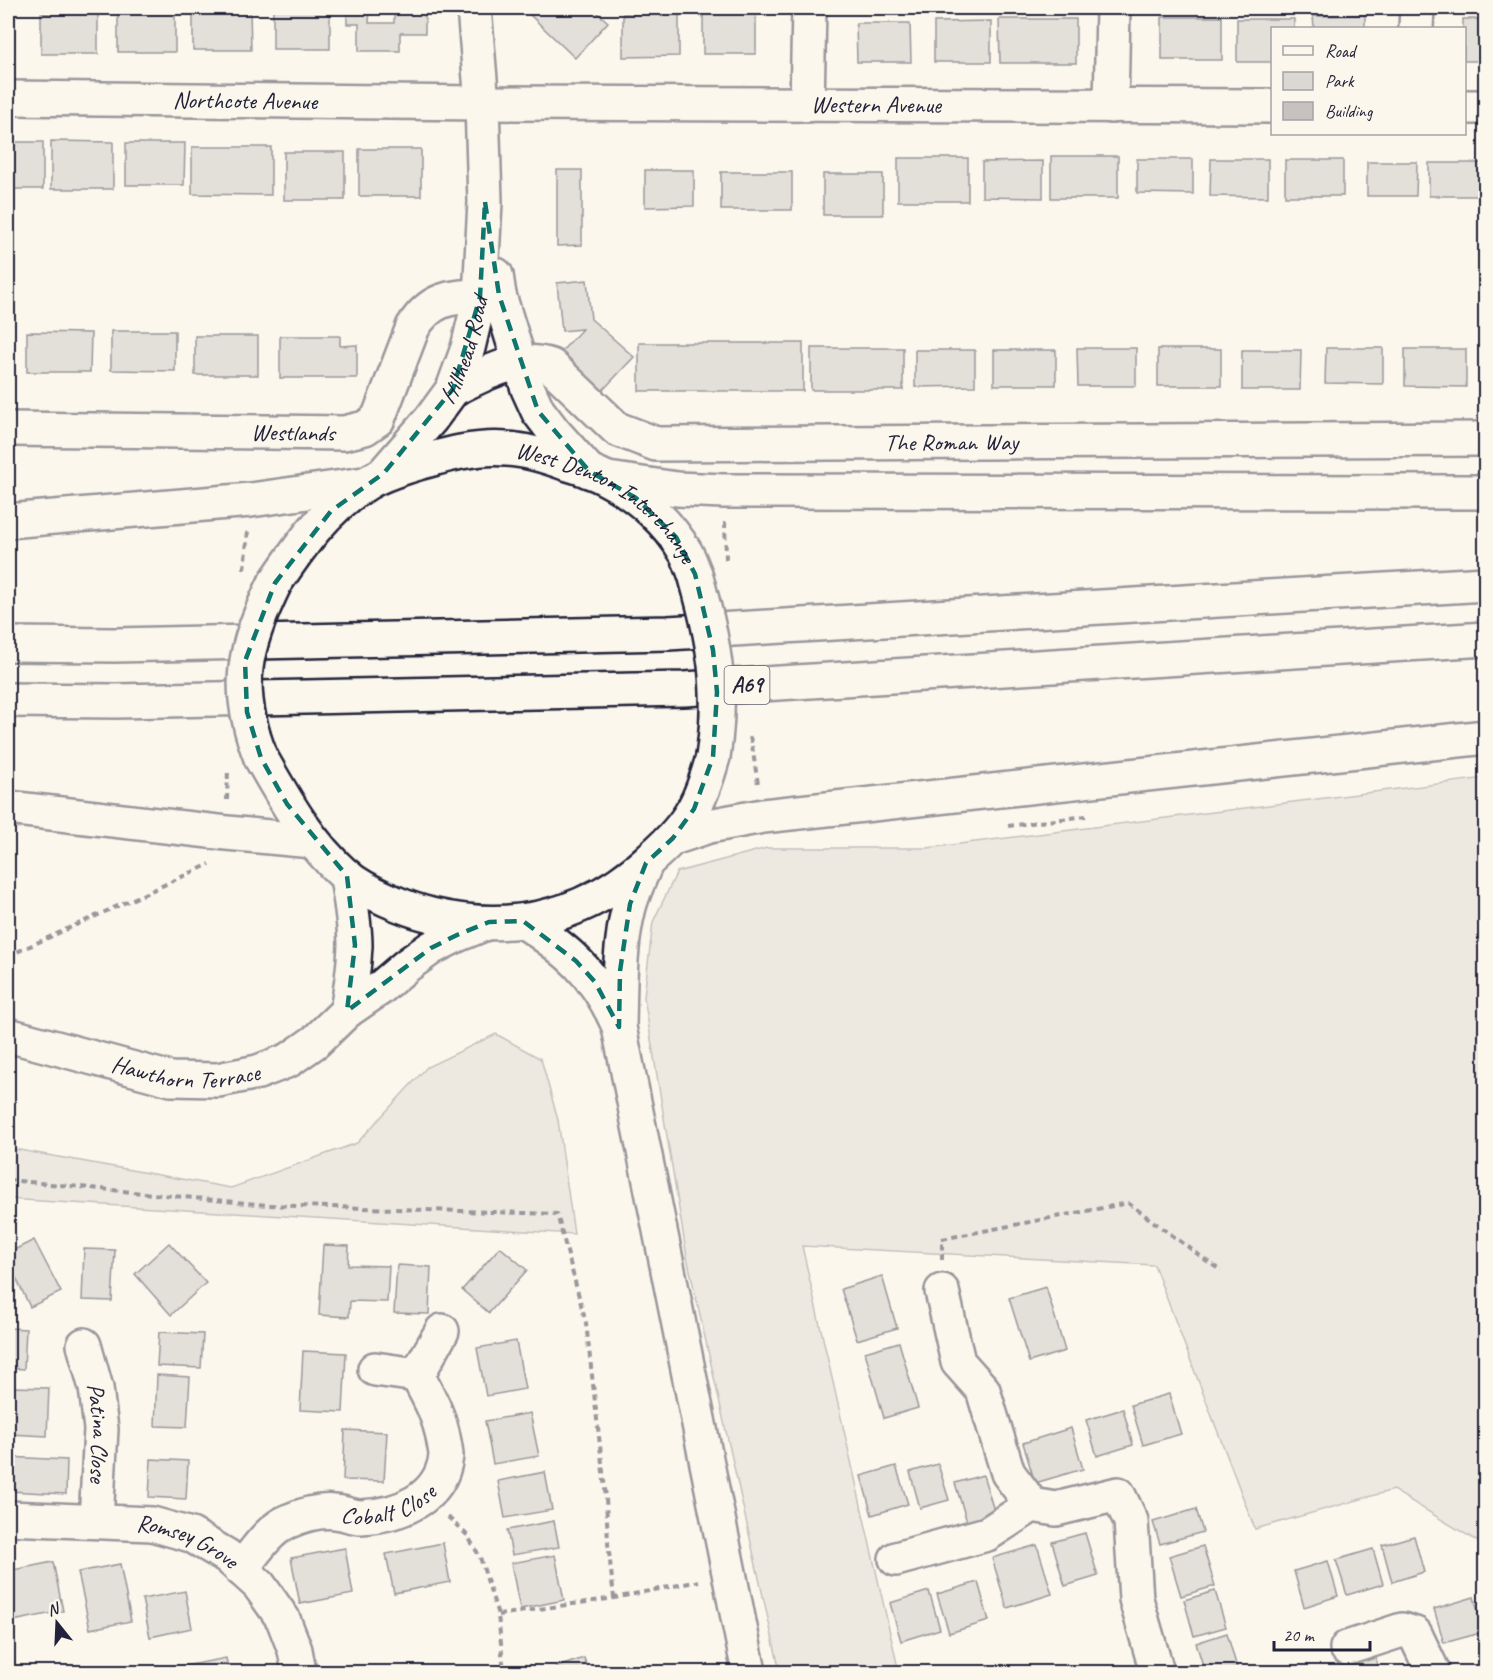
<svg xmlns="http://www.w3.org/2000/svg" width="1493" height="1680" viewBox="0 0 1493 1680" font-family="Caveat,sans-serif">
<rect width="100%" height="100%" fill="#fbf7ec"/>
<filter id="ink" filterUnits="userSpaceOnUse"><feTurbulence type="fractalNoise" baseFrequency=".0167" numOctaves="2"/><feDisplacementMap in="SourceGraphic" scale="12" xChannelSelector="R" yChannelSelector="G"/><feConvolveMatrix kernelMatrix="1 2 1 2 8 2 1 2 1" color-interpolation-filters="sRGB"/></filter>
<g filter="url(#ink)">
<g fill="#dbd8d3" stroke="#7e7d87" stroke-width="1.5">
<polygon points="1485,778 1485,1546 1393,1490 1255,1529 1154,1265 802,1246 898,1668 896,1672 780,1672 687,1257 644,997 653,922 677,872 767,848 927,848"/>
<polygon points="496,1034 541,1059 558,1120 574,1234 8,1199 8,1148 231,1188 357,1143 427,1067"/>
</g>
<g fill="#c6c2c0" stroke="#22223b" stroke-width="1.5">
<rect x="273" y="8" width="57" height="41"/>
<polygon points="347,8 370,8 369,23 394,23 394,8 425,8 425,33 400,33 400,51 359,51 359,24 347,24"/>
<polygon points="536,8 592,8 608,22 575,58 529,14"/>
<rect x="8" y="9" width="6" height="41"/>
<polygon points="193,9 250,9 251,50 193,50"/>
<rect x="118" y="11" width="57" height="41"/>
<rect x="41" y="13" width="57" height="41"/>
<rect x="703" y="13" width="53" height="41"/>
<polygon points="623,14 679,14 679,56 623,57"/>
<polygon points="1365,15 1365,28 1314,28 1313,16"/>
<rect x="1162" y="17" width="60" height="43"/>
<polygon points="999,19 1076,19 1076,63 1000,63"/>
<polygon points="1237,19 1294,19 1294,28 1272,28 1272,62 1237,62"/>
<polygon points="1463,19 1486,19 1486,61 1464,61 1464,28 1463,28"/>
<polygon points="991,21 991,62 934,62 934,22"/>
<polygon points="856,23 910,23 911,62 857,62"/>
<polygon points="51,141 113,142 113,189 51,189"/>
<rect x="8" y="142" width="35" height="47"/>
<polygon points="126,143 185,143 184,185 126,185"/>
<polygon points="192,147 271,147 271,195 192,194"/>
<rect x="359" y="149" width="62" height="47"/>
<rect x="284" y="152" width="61" height="48"/>
<rect x="1051" y="156" width="67" height="42"/>
<rect x="898" y="158" width="70" height="43"/>
<polygon points="1137,159 1193,159 1193,194 1137,193"/>
<polygon points="1211,159 1268,159 1268,197 1210,196"/>
<rect x="1285" y="160" width="58" height="36"/>
<polygon points="1043,161 1043,198 982,197 982,162"/>
<polygon points="1367,162 1417,162 1416,196 1367,196"/>
<rect x="1429" y="163" width="57" height="33"/>
<polygon points="557,170 582,170 582,245 557,246"/>
<polygon points="645,170 694,170 694,206 645,207"/>
<rect x="721" y="172" width="71" height="38"/>
<rect x="823" y="174" width="60" height="41"/>
<polygon points="587,280 591,319 634,357 602,391 561,352 582,329 562,331 557,283"/>
<polygon points="111,331 175,331 175,371 111,370"/>
<polygon points="27,332 91,333 90,372 27,372"/>
<rect x="195" y="336" width="63" height="39"/>
<polygon points="280,336 340,336 340,346 357,345 357,378 280,378"/>
<rect x="639" y="343" width="164" height="48"/>
<rect x="811" y="348" width="92" height="42"/>
<polygon points="1077,348 1136,348 1136,386 1078,386"/>
<polygon points="1326,348 1383,348 1383,384 1325,383"/>
<rect x="1158" y="349" width="63" height="37"/>
<polygon points="1405,349 1466,349 1466,387 1405,386"/>
<polygon points="915,350 975,350 975,386 915,387"/>
<rect x="994" y="350" width="62" height="35"/>
<polygon points="1242,350 1301,350 1300,390 1242,390"/>
<rect x="1482" y="350" width="4" height="36"/>
<polygon points="34,1240 61,1292 30,1307 8,1261 8,1253"/>
<polygon points="169,1243 206,1283 171,1315 135,1274"/>
<polygon points="323,1245 349,1246 348,1265 389,1266 387,1302 350,1301 349,1317 319,1315"/>
<polygon points="500,1247 527,1270 489,1313 462,1290"/>
<polygon points="84,1249 115,1250 112,1301 82,1300"/>
<polygon points="397,1265 431,1267 429,1314 394,1313"/>
<polygon points="882,1276 897,1328 857,1340 841,1289"/>
<polygon points="1046,1287 1065,1351 1029,1362 1009,1298"/>
<polygon points="8,1328 26,1329 24,1369 8,1368"/>
<polygon points="159,1332 203,1334 201,1368 157,1366"/>
<polygon points="516,1341 525,1389 486,1396 477,1348"/>
<polygon points="899,1342 918,1408 884,1418 865,1352"/>
<polygon points="303,1351 346,1353 343,1412 300,1410"/>
<polygon points="157,1375 190,1377 187,1427 155,1426"/>
<polygon points="11,1387 49,1388 47,1436 9,1434"/>
<polygon points="1169,1394 1181,1434 1143,1445 1131,1405"/>
<polygon points="1123,1409 1133,1445 1097,1456 1086,1420"/>
<polygon points="530,1413 539,1456 493,1464 485,1421"/>
<polygon points="1071,1428 1083,1469 1035,1483 1023,1443"/>
<polygon points="345,1430 387,1432 384,1481 343,1480"/>
<polygon points="8,1457 67,1460 66,1494 8,1491"/>
<polygon points="151,1459 188,1461 186,1499 149,1497"/>
<polygon points="938,1464 949,1500 920,1508 910,1472"/>
<polygon points="896,1466 908,1504 872,1515 861,1476"/>
<polygon points="545,1472 552,1510 505,1518 498,1481"/>
<polygon points="983,1475 996,1517 968,1525 955,1483"/>
<polygon points="1196,1509 1203,1532 1160,1544 1153,1522"/>
<polygon points="554,1521 559,1547 512,1555 507,1530"/>
<polygon points="1085,1533 1098,1576 1065,1586 1052,1542"/>
<polygon points="1414,1536 1424,1572 1392,1582 1382,1545"/>
<polygon points="443,1543 450,1582 394,1593 386,1554"/>
<polygon points="1037,1545 1052,1594 1007,1608 992,1558"/>
<polygon points="1203,1546 1215,1586 1181,1596 1169,1556"/>
<polygon points="345,1548 353,1594 300,1604 291,1558"/>
<polygon points="1373,1549 1383,1584 1347,1595 1336,1560"/>
<polygon points="555,1555 564,1600 520,1609 511,1563"/>
<polygon points="1328,1561 1338,1596 1304,1607 1294,1571"/>
<polygon points="53,1562 63,1611 8,1622 8,1571"/>
<polygon points="120,1564 131,1621 90,1629 78,1572"/>
<polygon points="978,1582 989,1621 949,1633 937,1594"/>
<polygon points="185,1591 192,1628 150,1637 142,1599"/>
<polygon points="929,1591 940,1629 901,1641 890,1603"/>
<polygon points="1215,1591 1226,1627 1194,1636 1184,1600"/>
<polygon points="1474,1597 1484,1632 1444,1643 1434,1609"/>
<polygon points="1227,1633 1237,1668 1221,1672 1205,1672 1196,1643"/>
<polygon points="1374,1652 1379,1669 1368,1672 1348,1672 1345,1661"/>
<polygon points="226,1658 229,1672 180,1672 179,1667"/>
<polygon points="584,1658 589,1672 542,1672"/>
<polygon points="85,1667 86,1672 55,1672"/>
</g>
<g fill="none" stroke-linecap="round" stroke-linejoin="round">
<defs>
<g id="minor">
<polyline points="1416,28 1417,8"/>
<path id="s1" d="M8,98L482,103L1272,106"/>
<polyline points="807,105 809,8"/>
<polyline points="1111,106 1113,8"/>
<polyline points="1464,107 1486,107"/>
<polyline points="496,275 499,295 528,389 538,411 554,432 589,471"/>
<path id="s2" d="M453,389C483,375 517,354 551,366L617,429L656,444L1486,439"/>
<path id="s3" d="M8,429L344,433L365,428L378,419L413,327C436,290 462,299 499,295"/>
<path id="s4" d="M384,473L431,419L453,389L468,348L480,297L485,202L482,103L474,8"/>
<path d="M646,863C640,878 633,892 629,907C619,946 620,986 619,1027L749,1672"/>
<path d="M523,921C569,951 594,972 617,1022"/>
<polyline points="942,1291 958,1362 983,1390 1008,1473 1032,1505 1056,1509 1118,1494 1131,1521 1136,1599 1157,1672"/>
<path id="s5" d="M84,1345L96,1388L101,1429L96,1521"/>
<polyline points="375,1369 417,1375 442,1331"/>
<path id="s6" d="M8,1518L152,1524L191,1535L227,1556L259,1585L283,1619L295,1650L299,1672"/>
<polyline points="896,1559 987,1534 1032,1505"/>
<path id="s7" d="M241,1569C255,1552 269,1529 289,1521C303,1515 319,1510 334,1512C343,1512 352,1517 361,1517C399,1515 441,1499 446,1456C446,1452 445,1447 444,1442C440,1417 429,1397 417,1375"/>
<polyline points="1347,1648 1402,1630 1415,1634 1433,1672"/>
</g>
<g id="major">
<path id="s8" d="M275,583C300,546 327,507 367,483C383,473 400,469 418,463C446,455 477,446 507,449C527,450 546,456 565,463C579,467 594,472 607,479C638,495 669,523 686,553C690,560 692,567 695,574"/>
<path d="M261,758C285,800 308,842 345,875C365,892 406,909 431,915C516,935 590,916 653,856C669,842 684,827 694,808C703,792 708,775 713,757"/>
<path d="M347,876C350,899 355,922 355,946C354,968 351,989 347,1011"/>
<path id="s9" d="M8,1035L171,1079L218,1080L258,1072L289,1060L316,1041L347,1011L379,989L406,966L431,948L457,935L484,924"/>
</g>
<g id="highway">
<polyline points="608,479 677,489 724,491 1486,492"/>
<polyline points="8,521 251,500 364,484"/>
<polyline points="8,644 115,645 668,633 1486,584"/>
<polyline points="8,700 116,701 684,689 1486,639"/>
<polyline points="8,808 227,833 312,841"/>
<polyline points="673,838 709,826 763,816 1486,737"/>
</g>
</defs>
<use href="#minor" stroke="#22223b" stroke-width="38"/>
<use href="#major" stroke="#22223b" stroke-width="38"/>
<use href="#highway" stroke="#22223b" stroke-width="38"/>
<g stroke="#22223b" stroke-width="4" stroke-dasharray="6 4.5" stroke-linecap="butt">
<polyline points="725,522 726,560"/>
<polyline points="244,569 248,531"/>
<polyline points="752,746 758,784"/>
<polyline points="227,800 228,769"/>
<polyline points="1008,826 1086,816"/>
<polyline points="8,956 210,864"/>
<polyline points="8,1180 267,1205 557,1214 586,1323 606,1498 608,1543 614,1598"/>
<polyline points="942,1260 942,1239 1128,1203 1221,1271"/>
<polyline points="448,1517 467,1535 480,1557 498,1615 504,1672"/>
<polyline points="498,1615 614,1598 699,1581"/>
</g>
<use href="#minor" stroke="#fbf7ec" stroke-width="33"/>
<use href="#major" stroke="#fbf7ec" stroke-width="33"/>
<use href="#highway" stroke="#fbf7ec" stroke-width="33"/>
<defs>
<g id="major-bridge">
<path d="M695,574C706,613 716,652 717,692C718,714 716,736 713,757"/>
<path d="M261,758C234,689 243,648 275,583"/>
</g>
</defs>
<use href="#major-bridge" stroke="#22223b" stroke-width="38" stroke-linecap="butt"/>
<polyline stroke="#22223b" stroke-width="4" stroke-dasharray="6 4.5" stroke-linecap="butt" points="750,737 752,746"/>
<use href="#major-bridge" stroke="#fbf7ec" stroke-width="33"/>
</g>
</g>
<path d="M0 0H1493V1680H0ZM485,202L499,295L538,411L589,471L636,498L676,537L695,574L713,650L717,692L713,757L694,809L673,838L646,863L630,904L620,971L619,1027L595,982L576,961L523,921L489,922L457,935L431,948L347,1011L355,945L347,876L287,804L261,758L247,712L245,661L275,583L331,511L384,473L453,389L480,297Z" fill="#fbf7ec" fill-opacity=".55" fill-rule="evenodd"/>
<path fill="none" stroke="#0f766e" stroke-width="4.5" stroke-dasharray="12 8" stroke-linejoin="round" d="M485,202L499,295L538,411L589,471L636,498L676,537L695,574L713,650L717,692L713,757L694,809L673,838L646,863L630,904L620,971L619,1027L595,982L576,961L523,921L489,922L457,935L431,948L347,1011L355,945L347,876L287,804L261,758L247,712L245,661L275,583L331,511L384,473L453,389L480,297Z"/>
<g text-anchor="middle" dominant-baseline="central" stroke-width="4.5" stroke-linejoin="round" paint-order="stroke">
<rect fill="#fbf7ec" stroke="#636270" stroke-width="1.5" x="724.5" y="666" width="45" height="38" rx="4.5"/>
<g font-size="22" font-weight="bold" fill="#22223b">
<text x="747" y="685">A69</text>
</g>
<g font-size="24" fill="#22223b" stroke="#fbf7ec">
<text stroke="none"><textPath href="#s1" startOffset="237">Northcote Avenue</textPath></text>
<text stroke="none"><textPath href="#s1" startOffset="868">Western Avenue</textPath></text>
<text stroke="none"><textPath href="#s4" startOffset="150">Hillhead Road</textPath></text>
<text stroke="none"><textPath href="#s3" startOffset="285">Westlands</textPath></text>
<text stroke="none"><textPath href="#s2" startOffset="532">The Roman Way</textPath></text>
<text stroke="none"><textPath href="#s8" startOffset="399">West Denton Interchange</textPath></text>
<text stroke="none"><textPath href="#s9" startOffset="183">Hawthorn Terrace</textPath></text>
<text stroke="none"><textPath href="#s5" startOffset="90">Patina Close</textPath></text>
<text stroke="none"><textPath href="#s7" startOffset="172">Cobalt Close</textPath></text>
<text stroke="none"><textPath href="#s6" startOffset="183">Romsey Grove</textPath></text>
</g>
</g>
<rect width="1493" height="1680" fill="none" stroke="#fbf7ec" stroke-width="30"/>
<rect x="15" y="15" width="1463" height="1650" fill="none" stroke="#22223b" stroke-width="2" filter="url(#ink)"/>
<rect x="1271" y="27" width="195" height="108" fill="#fbf7ec" stroke="#a4a2a5" stroke-width="1.5"/>
<rect x="1283" y="46" width="30" height="9" fill="#fbf7ec" stroke="#a4a2a5" stroke-width="1.5"/>
<text x="1325" y="57" font-size="18" fill="#22223b">Road</text>
<rect x="1283" y="72" width="30" height="18" fill="#dbd8d3" stroke="#a4a2a5" stroke-width="1.5"/>
<text x="1325" y="87" font-size="18" fill="#22223b">Park</text>
<rect x="1283" y="102" width="30" height="18" fill="#c6c2c0" stroke="#a4a2a5" stroke-width="1.5"/>
<text x="1325" y="117" font-size="18" fill="#22223b">Building</text>
<g transform="translate(57 1623) rotate(342)" stroke="#fbf7ec" stroke-width="4.5" paint-order="stroke">
<path d="M0-4.5L10 22L0 15L-10 22Z" fill="#22223b"/>
<text y="-9" font-size="16" font-weight="bold" text-anchor="middle" fill="#22223b">N</text>
</g>
<path d="M1274 1641v9h96v-9" fill="none" stroke="#22223b" stroke-width="3"/>
<text x="1283" y="1641" font-size="18" fill="#22223b" stroke="#fbf7ec" stroke-width="4.5" paint-order="stroke">20 m</text>
</svg>
